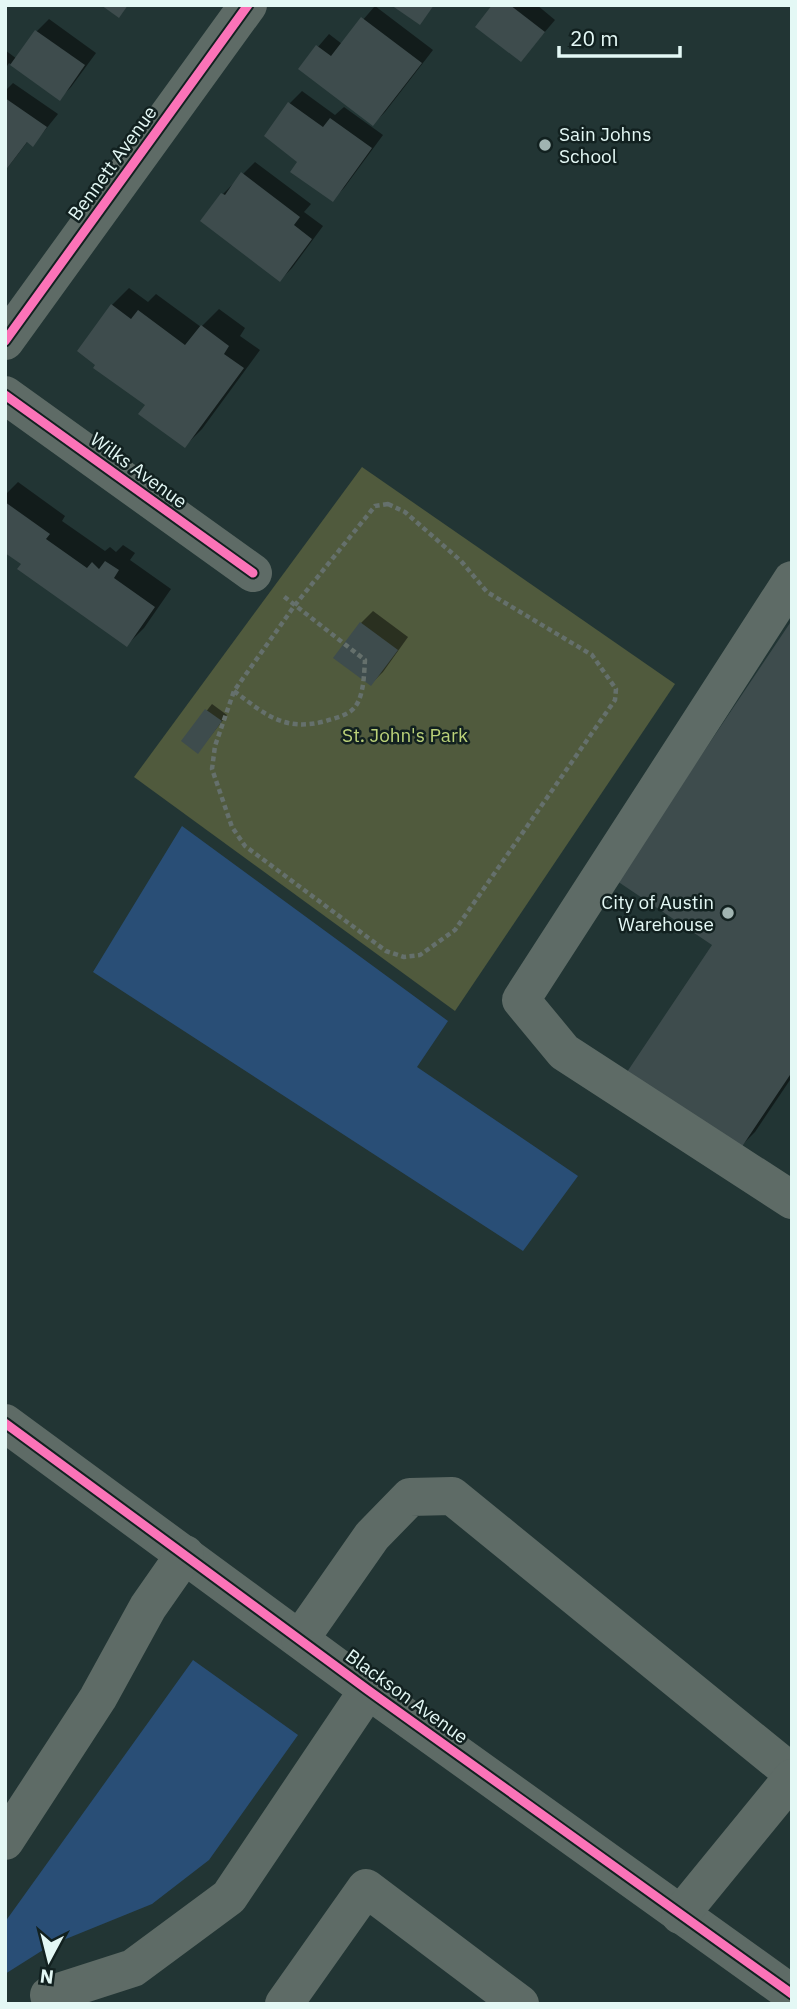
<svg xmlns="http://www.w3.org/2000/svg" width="797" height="2009" viewBox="0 0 797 2009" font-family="'IBM Plex Sans',sans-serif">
<rect width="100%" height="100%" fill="#223534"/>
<polygon fill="#505a3d" points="362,467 675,684 455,1011 134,777"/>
<g fill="#294e76">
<polygon points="182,826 448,1021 417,1067 578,1176 523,1251 93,972"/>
<polygon points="193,1660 298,1735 209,1860 152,1904 51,1945 5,1974 5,1922"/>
</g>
<g fill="#0007">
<polygon points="494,5 537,5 555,20 521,60"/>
<polygon points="375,6 433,50 385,112 373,124 300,68 329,34 342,44"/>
<polygon points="49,19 96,53 71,87 59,99 9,63 5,69 5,50 17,59 37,31"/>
<polygon points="13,83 58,114 33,145 28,141 5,171 5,91"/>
<polygon points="302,91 335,115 344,107 383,135 344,188 332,200 299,161 266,135 290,103"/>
<polygon points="255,162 311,204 304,212 323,226 292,268 280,280 223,194"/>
<polygon points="129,288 148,302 156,294 201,327 219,309 245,328 240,336 260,350 202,429 185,446 147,405 112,305"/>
<polygon points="18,482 65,516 62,521 105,551 110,547 116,552 123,545 135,553 130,560 171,589 144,628 127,645 5,550 5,495"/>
<polygon points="373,611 408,637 383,672 371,684 361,623"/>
<polygon points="792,623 792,1077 755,1132 738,1149 715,944"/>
<polygon points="212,704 227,715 198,752 183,741"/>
</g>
<g fill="#3e4c4d">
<polygon points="101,5 128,5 119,18"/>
<polygon points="391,5 434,5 420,25"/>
<polygon points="492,5 510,5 545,32 521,62 475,27"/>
<polygon points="361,17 422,63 373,126 298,69 316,45 331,56"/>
<polygon points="35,30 85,65 60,101 10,65"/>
<polygon points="5,98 47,127 33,147 27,142 5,171"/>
<polygon points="288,102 323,127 330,118 372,148 333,202 290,172 297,162 264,136"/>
<polygon points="241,172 300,217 294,225 312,239 280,282 200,221 221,193 225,195"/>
<polygon points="111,304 131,319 138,310 185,345 201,325 229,346 224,354 244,368 185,448 138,414 145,405 93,368 95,365 77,351"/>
<polygon points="5,502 50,534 46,539 87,568 92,562 99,569 105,561 119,570 114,578 155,607 127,647 17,569 21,564 5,553"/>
<polygon points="792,620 792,1072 739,1151 625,1075 712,945 617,881"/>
<polygon points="360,622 398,650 371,686 333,658"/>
<polygon points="205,709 222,721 198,754 181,741"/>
</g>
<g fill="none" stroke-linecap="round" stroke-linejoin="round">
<g stroke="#65706c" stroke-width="4.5" stroke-dasharray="5 3.5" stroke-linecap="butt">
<polygon points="388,504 405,512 461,561 487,592 592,655 616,689 615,700 592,733 455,930 420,955 404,957 386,951 245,846 232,827 212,769 215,746 234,691 295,605 375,506"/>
<path d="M234,691C266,715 284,732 326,721C335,718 349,715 355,707C364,695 364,674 365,660L282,595"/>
</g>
<g stroke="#5e6b66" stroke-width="38">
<polyline points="5,341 248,5"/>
<polyline points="5,395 253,573"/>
<polyline points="792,580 521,1000 564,1052 792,1200"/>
<polyline points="5,1423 368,1690 792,1994"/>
<polyline points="300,1639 372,1536 410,1497 452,1496 792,1773"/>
<polyline points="5,1841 98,1698 148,1607 185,1554"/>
<polyline points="680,1915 792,1778"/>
<polyline points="60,2004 49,1995 133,1968 229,1897 368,1690"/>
<polyline points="284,2004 366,1888 520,2004"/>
</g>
<defs>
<g id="cycleway">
<polyline points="5,341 248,5"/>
<polyline points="5,395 253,573"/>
<polyline points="5,1423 368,1690 792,1994"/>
</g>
</defs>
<use href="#cycleway" stroke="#122120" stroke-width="13"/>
<use href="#cycleway" stroke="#fb73b8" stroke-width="9"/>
</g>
<g fill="#a0b4b1" stroke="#122120" stroke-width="2.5">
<circle cx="545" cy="145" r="7"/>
<circle cx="728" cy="913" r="7"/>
</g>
<g text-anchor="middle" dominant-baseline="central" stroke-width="5" stroke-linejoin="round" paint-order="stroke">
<g font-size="19" fill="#e4f8f5" stroke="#122120" text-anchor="start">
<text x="559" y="134">Sain Johns<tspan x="559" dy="22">School</tspan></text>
<text x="714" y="902" text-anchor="end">City of Austin<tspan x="714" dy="22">Warehouse</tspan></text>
</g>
<g font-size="19" fill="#e4f8f5" stroke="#122120">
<text transform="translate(112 163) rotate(-54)">Bennett Avenue</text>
<text transform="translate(139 470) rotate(36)">Wilks Avenue</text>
<text transform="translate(407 1696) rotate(36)">Blackson Avenue</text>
</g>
<g font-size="19" fill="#bbd279" stroke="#122120">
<text x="405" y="735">St. John's Park</text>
</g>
</g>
<rect width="797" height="2009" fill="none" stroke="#e4f8f5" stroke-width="14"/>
<g transform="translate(49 1960) rotate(187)" stroke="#122120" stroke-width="5" paint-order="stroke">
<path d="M0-5L12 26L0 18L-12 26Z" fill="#e4f8f5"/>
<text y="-10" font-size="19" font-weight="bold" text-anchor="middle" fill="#e4f8f5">N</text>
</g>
<path d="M559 46v10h121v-10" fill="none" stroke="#e4f8f5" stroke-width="3.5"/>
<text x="570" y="46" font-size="21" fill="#e4f8f5" stroke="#122120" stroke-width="5" paint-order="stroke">20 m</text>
</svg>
